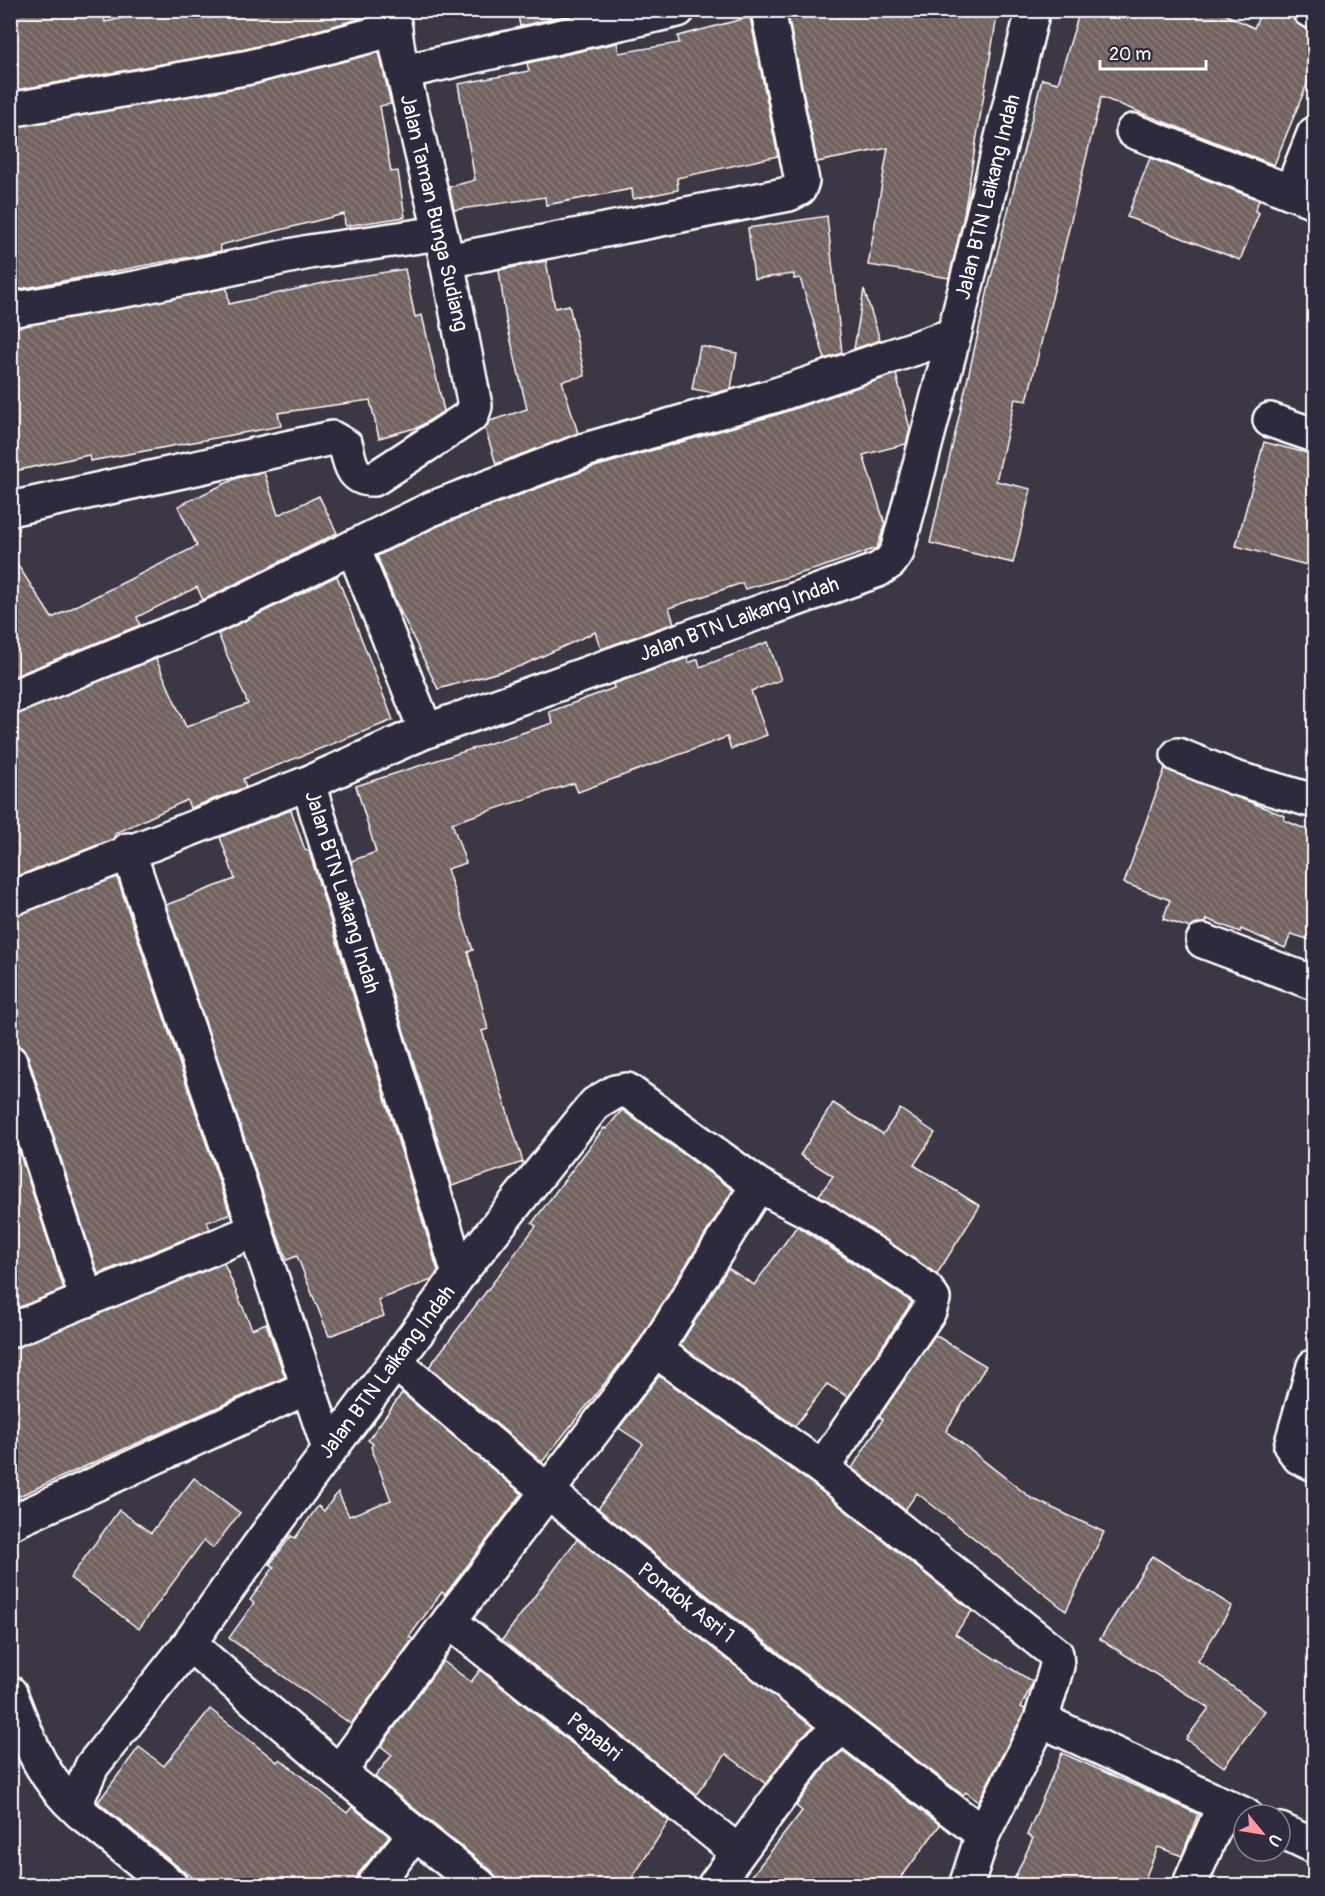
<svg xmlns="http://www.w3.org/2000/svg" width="1325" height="1896" viewBox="0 0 1325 1896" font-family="Pangolin,sans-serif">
<defs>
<pattern id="building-back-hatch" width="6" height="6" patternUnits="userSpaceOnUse" patternTransform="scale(1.5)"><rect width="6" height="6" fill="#736461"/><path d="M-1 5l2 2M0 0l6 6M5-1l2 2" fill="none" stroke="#887b79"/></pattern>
</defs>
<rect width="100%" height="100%" fill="#3d3644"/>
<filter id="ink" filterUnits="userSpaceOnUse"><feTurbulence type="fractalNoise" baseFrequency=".0167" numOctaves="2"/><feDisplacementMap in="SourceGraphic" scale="12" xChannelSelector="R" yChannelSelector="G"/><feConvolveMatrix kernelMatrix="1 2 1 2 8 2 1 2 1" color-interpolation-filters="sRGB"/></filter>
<g filter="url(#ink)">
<g fill="url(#building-back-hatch)" stroke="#fff" stroke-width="1.5">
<polygon points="10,10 103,10 105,22 157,10 374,10 374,15 246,49 10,91"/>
<polygon points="517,10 591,10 520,26"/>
<polygon points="787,10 998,10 963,220 949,278 868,265 888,148 817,162"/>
<polygon points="1080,10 1216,10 1254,28 1262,10 1281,10 1292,16 1302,27 1314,30 1314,67 1274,165 1101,97 1027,401 1015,399 996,481 1031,489 1013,563 930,543 990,281 1042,79 1058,83"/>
<polygon points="750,17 778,156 677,178 678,190 633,199 632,189 546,205 545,197 454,210 449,187 475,180 458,84 529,71 527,63 617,43 619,53 679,43 678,36"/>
<polygon points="379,52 391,104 380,106 391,172 398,171 405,217 345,226 344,214 220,245 221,251 10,291 10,128 253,85"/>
<polygon points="1150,158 1259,200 1255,211 1259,213 1240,260 1127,217"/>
<polygon points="827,216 842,353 825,359 800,278 794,279 794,274 754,279 748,228"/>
<polygon points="546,261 555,308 569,305 585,376 562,381 578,433 496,464 485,428 490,421 527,409 506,320 499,270"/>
<polygon points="405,269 415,317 422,315 444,411 419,427 379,438 370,400 278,413 281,426 90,461 89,455 10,472 10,328 227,288 229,304 342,279"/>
<polygon points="864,289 880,340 854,349"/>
<polygon points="700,346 737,353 731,389 715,393 692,389"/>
<polygon points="896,374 910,429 906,444 863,455 885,524 877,548 819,568 745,589 742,583 669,608 674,623 601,649 595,632 521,666 438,689 394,598 377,556 438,526 591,468 779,414"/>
<polygon points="1264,442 1314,455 1314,567 1236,546"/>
<polygon points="264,472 278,515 319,496 337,533 203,600 197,587 137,617 140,625 10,678 10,553 52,618 197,546 178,506 237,478"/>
<polygon points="337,576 393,720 243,779 246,787 190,808 187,800 116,833 113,839 10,879 10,716 156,659 186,727 248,704 218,634"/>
<polygon points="768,642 781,680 751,691 767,735 731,749 727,737 578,792 574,783 452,823 466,863 447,869 473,950 468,952 488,1029 482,1031 523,1162 452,1186 351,861 376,852 356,786 553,723 549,712 614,688 613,684 687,658 689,663 698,659 700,667"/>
<polygon points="1165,768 1285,816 1284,820 1314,833 1314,941 1291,934 1285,948 1241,929 1240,932 1207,919 1206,923 1190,928 1163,919 1170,900 1124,883"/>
<polygon points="291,810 305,850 309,851 438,1271 432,1280 378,1300 384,1316 329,1336 297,1256 287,1260 274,1226 166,905 235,879 220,837"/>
<polygon points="117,877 230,1214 207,1222 210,1229 98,1274 28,1056 22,1048 10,1044 10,917"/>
<polygon points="833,1103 883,1134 900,1109 935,1133 914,1165 980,1206 937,1274 819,1195 833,1176 800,1155"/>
<polygon points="622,1110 733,1190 640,1339 542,1462 429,1367 536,1226 532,1223 604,1128 606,1129"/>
<polygon points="10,1124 64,1289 10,1311"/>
<polygon points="797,1226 912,1302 848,1397 827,1384 795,1426 680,1345 728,1268 754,1285"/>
<polygon points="224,1263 252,1329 266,1323 285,1377 10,1500 10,1349"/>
<polygon points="935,1335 986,1366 946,1431 1031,1498 1104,1532 1066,1611 917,1493 905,1510 852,1468 883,1419 879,1417"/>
<polygon points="659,1376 811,1483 972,1611 955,1634 1033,1682 1021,1707 1025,1709 1024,1713 978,1802 966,1792 963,1795 845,1705 598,1509 643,1444 619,1428"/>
<polygon points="402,1393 522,1494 445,1595 442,1592 409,1637 413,1639 351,1724 229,1638 254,1603 250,1600 274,1567 270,1564 291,1536 295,1538 318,1506 324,1511 338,1492 349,1516 391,1500 371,1447 373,1444 368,1440"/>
<polygon points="194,1478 240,1513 213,1548 204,1540 139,1629 70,1578 119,1510 151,1533"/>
<polygon points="577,1539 813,1727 798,1740 766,1784 726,1754 696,1795 502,1640"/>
<polygon points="1152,1556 1232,1606 1198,1661 1265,1711 1224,1767 1186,1739 1209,1708 1100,1639"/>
<polygon points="443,1661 471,1682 480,1670 669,1821 627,1886 498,1886 492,1871 375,1777 392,1755 381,1746"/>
<polygon points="210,1709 277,1762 280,1759 347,1813 352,1807 389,1836 358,1874 355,1886 202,1886 98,1802 139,1747 164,1766"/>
<polygon points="843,1751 940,1825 895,1886 744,1886 802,1811 796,1806 827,1764"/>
<polygon points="1062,1753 1198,1814 1182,1856 1158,1847 1142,1886 1011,1886 1033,1838 1027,1835"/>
</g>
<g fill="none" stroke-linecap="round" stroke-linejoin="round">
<defs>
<g id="street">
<polyline points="1309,10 1314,12"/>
<polyline points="403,72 678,10"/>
<polyline points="10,110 250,67 395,29"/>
<polyline points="1133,131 1314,201"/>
<polyline points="1291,192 1314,134"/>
<polyline points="447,261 789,194 799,189 802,181 768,10"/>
<polyline points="10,310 136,288 309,252 440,233"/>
<polyline points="1270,420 1314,435"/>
<path d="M10,509L332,438L346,446C350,464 352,480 374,479L472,415L475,406L447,261L398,51L392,10"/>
<polyline points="353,547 431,509 585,450 773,396 954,335"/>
<polyline points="10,698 217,614 353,547 426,731"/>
<polyline points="1178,755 1235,778 1314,801"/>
<polyline points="128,850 329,1449"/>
<polyline points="10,899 308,783"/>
<polyline points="1203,941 1314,983"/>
<polyline points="10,1062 87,1300"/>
<polyline points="758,1185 655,1350 822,1468"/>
<polyline points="459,1274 595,1104 615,1092 627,1090 758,1185 818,1216 926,1289 933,1299 929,1311 822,1468 1056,1654 1057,1666 1041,1720"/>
<polyline points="10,1331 256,1230"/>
<path d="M396,1363C586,1527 783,1683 983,1834"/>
<polyline points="1314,1366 1291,1446 1299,1457 1314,1464"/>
<polyline points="10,1523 308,1387"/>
<polyline points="449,1621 738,1852"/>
<path d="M10,1693C29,1741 40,1777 80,1812"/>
<polyline points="339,1772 449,1621 655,1350"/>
<polyline points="1280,1830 1314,1846"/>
<polyline points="171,1886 80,1812 78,1798 92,1766 189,1644"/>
<polyline points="373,1886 415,1834"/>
<path d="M480,1886L339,1772L189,1644C275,1518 371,1399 459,1274L308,783L426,731L878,570L890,562L897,552L954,335L1033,10"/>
<polyline points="714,1886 813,1751 842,1728"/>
<polyline points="966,1886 983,1834 1041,1720 1245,1815"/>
<polyline points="1189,1886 1224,1805"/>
</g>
</defs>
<use href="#street" stroke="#fff" stroke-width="38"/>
<use href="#street" stroke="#2f2a3d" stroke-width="33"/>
</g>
</g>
<g text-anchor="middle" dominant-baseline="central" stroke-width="4.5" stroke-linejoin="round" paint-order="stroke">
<g font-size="21" fill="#fff" stroke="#2f2a3d">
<text transform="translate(988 197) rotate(-76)">Jalan BTN Laikang Indah</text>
<text transform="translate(434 213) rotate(77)">Jalan Taman Bunga Sudiang</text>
<text transform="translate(739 619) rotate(-20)">Jalan BTN Laikang Indah</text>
<text transform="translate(342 892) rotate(73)">Jalan BTN Laikang Indah</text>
<text transform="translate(387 1372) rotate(-53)">Jalan BTN Laikang Indah</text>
<text transform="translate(686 1603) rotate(38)">Pondok Asri 1</text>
<text transform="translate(594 1737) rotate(39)">Pepabri</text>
</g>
</g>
<rect width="1325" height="1896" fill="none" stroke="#2f2a3d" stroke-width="36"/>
<rect x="18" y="18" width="1289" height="1860" fill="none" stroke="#fff" stroke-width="2" filter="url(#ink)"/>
<g transform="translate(1262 1833) rotate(120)"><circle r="28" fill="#2f2a3d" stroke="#827f8b" stroke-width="1.5"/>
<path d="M0-4.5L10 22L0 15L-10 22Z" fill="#ff9aa2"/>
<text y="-9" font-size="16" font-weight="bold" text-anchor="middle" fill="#ffffff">U</text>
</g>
<path d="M1100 60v9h106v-9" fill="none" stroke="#ffffff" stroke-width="3"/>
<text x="1109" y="60" font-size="18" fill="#ffffff" stroke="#2f2a3d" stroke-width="4.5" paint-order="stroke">20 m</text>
</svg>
